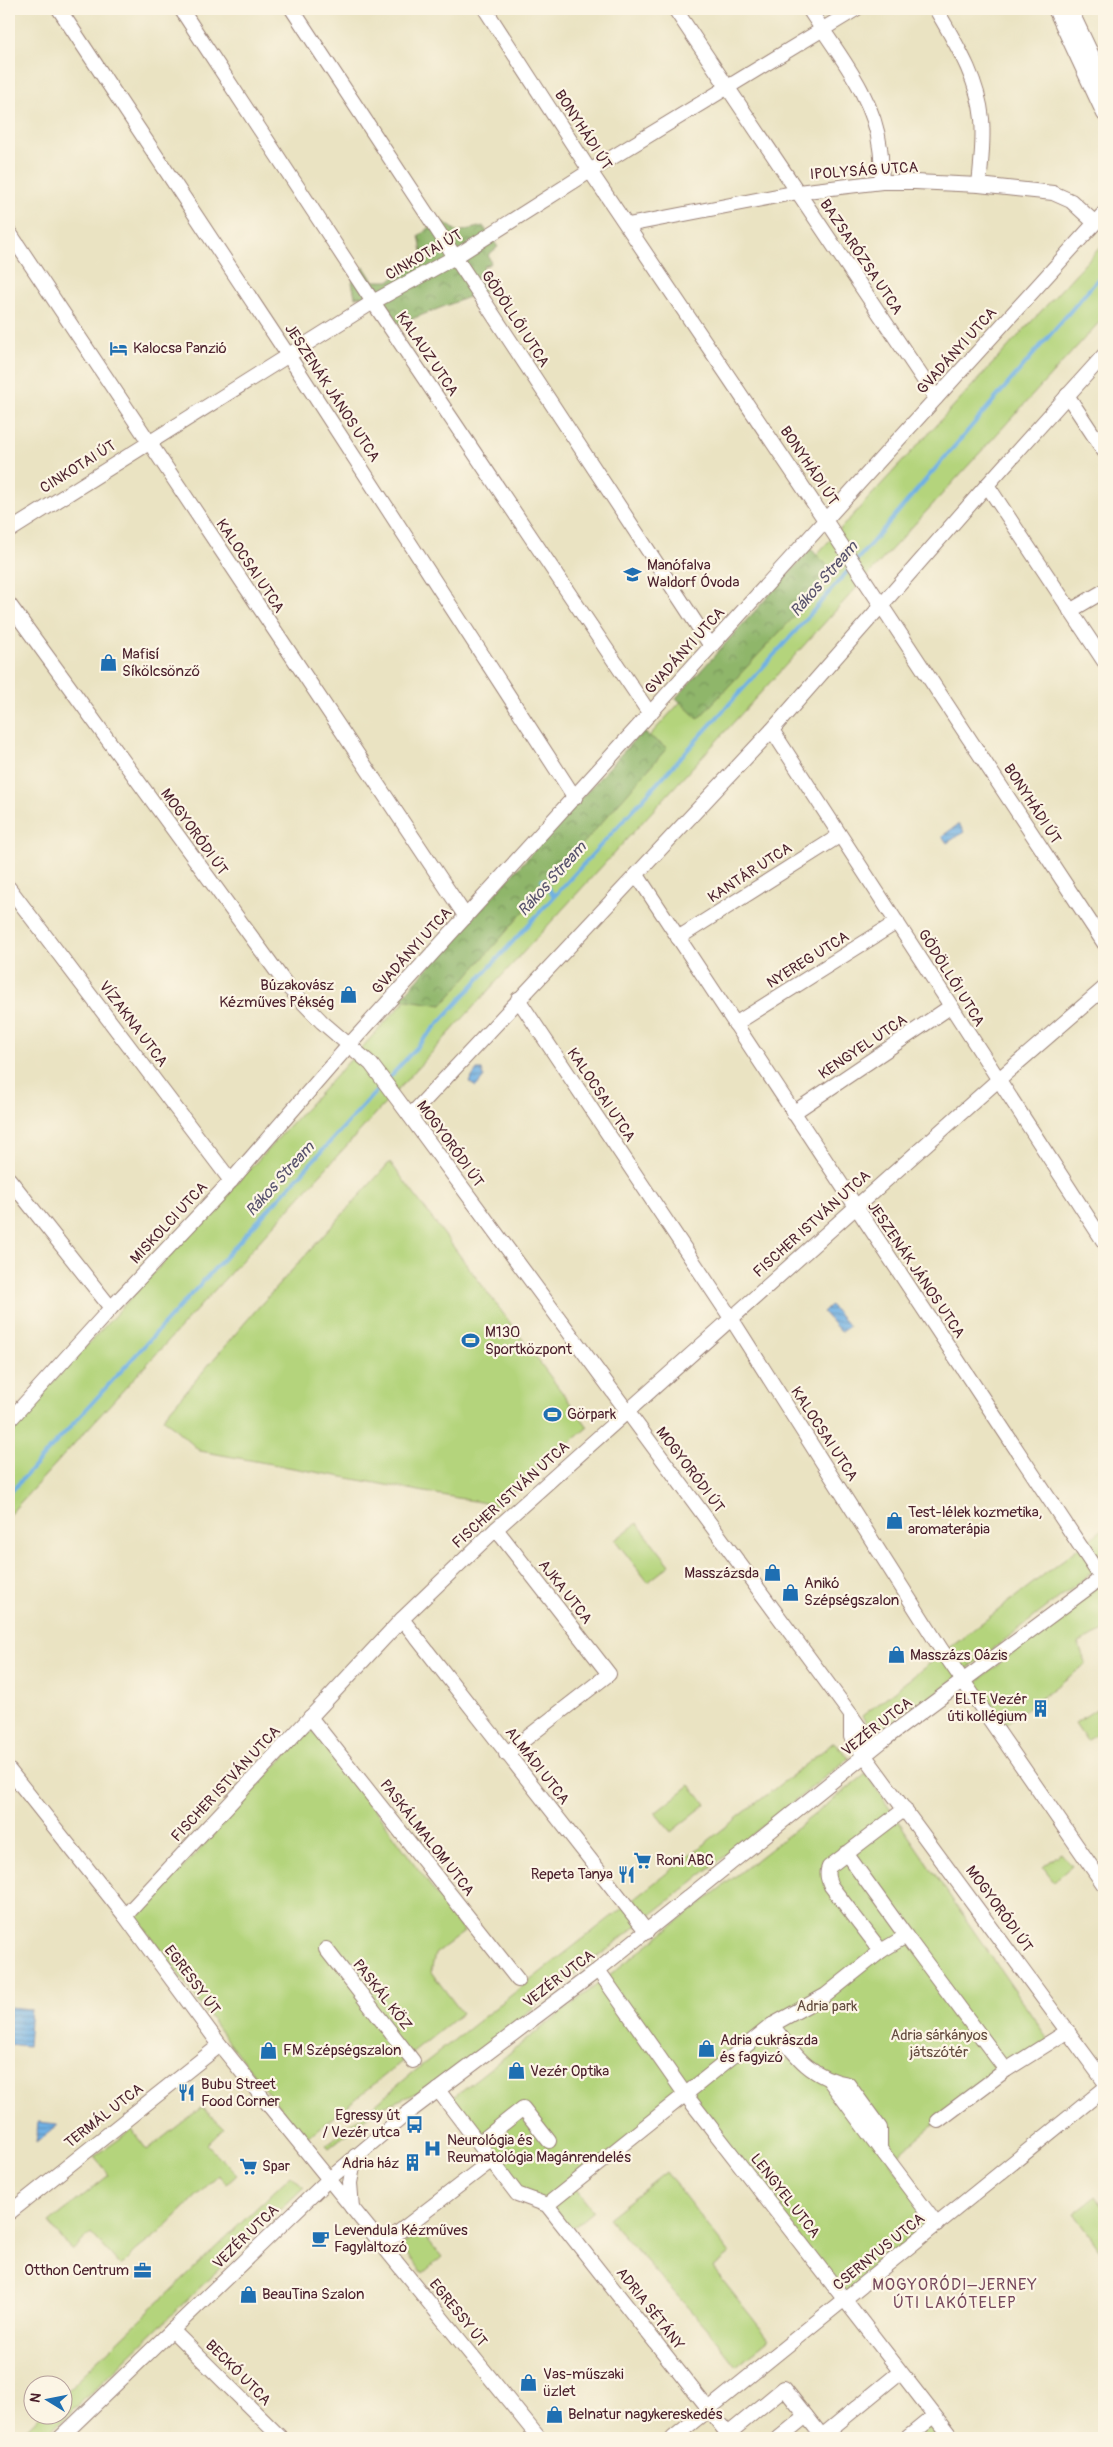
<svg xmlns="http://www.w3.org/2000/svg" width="1113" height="2447" viewBox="0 0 1113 2447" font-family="Pangolin,sans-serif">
<defs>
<pattern id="forest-crowns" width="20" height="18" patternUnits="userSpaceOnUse" patternTransform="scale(1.25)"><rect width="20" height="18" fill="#8fb66b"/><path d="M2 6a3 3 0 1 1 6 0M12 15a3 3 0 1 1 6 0" fill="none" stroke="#779358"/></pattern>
<pattern id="water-rules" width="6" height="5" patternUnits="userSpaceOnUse" patternTransform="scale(1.25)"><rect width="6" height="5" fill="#6fb1e4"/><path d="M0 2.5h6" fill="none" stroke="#5d8fb9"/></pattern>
</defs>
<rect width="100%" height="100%" fill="#fcf5e5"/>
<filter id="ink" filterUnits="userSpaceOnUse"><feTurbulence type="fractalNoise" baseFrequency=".02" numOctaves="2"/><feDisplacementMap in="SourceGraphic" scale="10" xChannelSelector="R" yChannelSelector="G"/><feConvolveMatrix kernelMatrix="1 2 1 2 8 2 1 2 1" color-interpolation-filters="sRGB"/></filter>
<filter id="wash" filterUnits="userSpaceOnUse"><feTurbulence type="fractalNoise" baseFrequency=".0096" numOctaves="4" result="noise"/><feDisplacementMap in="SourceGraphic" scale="20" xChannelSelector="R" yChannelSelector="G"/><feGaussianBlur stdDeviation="1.12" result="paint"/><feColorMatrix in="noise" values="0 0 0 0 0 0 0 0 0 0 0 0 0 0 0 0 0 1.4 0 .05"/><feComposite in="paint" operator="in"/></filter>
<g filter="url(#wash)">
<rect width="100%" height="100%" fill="#eae3c2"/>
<g fill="#b4d47b" stroke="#7f7a53">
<polygon points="1104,243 1104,317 9,1515 9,1430"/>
<polygon points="390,1162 588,1427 496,1505 200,1451 163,1418 255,1311"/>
<polygon points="637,1523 670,1565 648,1582 615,1540"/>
<polygon points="1104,1528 1104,1563 877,1739 862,1716"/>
<polygon points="1104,1580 1104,1631 1078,1643 1086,1664 1003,1727 975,1683"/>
<polygon points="1104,1704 1104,1729 1087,1741 1075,1723"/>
<polygon points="311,1728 373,1807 464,1932 435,1954 431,1972 462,2013 305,2140 226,2039 137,1918"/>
<polygon points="834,1742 849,1758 437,2084 374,2111 329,2148 326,2145 421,2066"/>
<path d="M866,1774L1050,2042C994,2078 940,2117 890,2162L937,2225L844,2300L685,2095L572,2184L593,2211L568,2232L547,2205L517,2194L447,2102Z"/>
<polygon points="690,1785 706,1804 671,1832 655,1813"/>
<polygon points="1061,1853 1072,1866 1054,1881 1043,1867"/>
<polygon points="202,2107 224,2128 207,2145 237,2175 227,2184 218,2175 160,2232 137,2250 121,2266 91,2233 72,2251 49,2223 109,2175 94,2157 132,2130 147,2150"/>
<polygon points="666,2172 730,2254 713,2268 769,2339 736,2366 707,2329 608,2218"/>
<polygon points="291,2175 304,2187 44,2438 16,2438 41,2415 62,2414 63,2394"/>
<polygon points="1096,2196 1104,2208 1104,2255 1074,2213"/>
<polygon points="420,2230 442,2257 423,2273 401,2246"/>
<polygon points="934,2416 952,2438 907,2438"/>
</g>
<g fill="url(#forest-crowns)" stroke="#6c6a4b">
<polygon points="436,222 444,222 458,232 483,226 498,247 488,255 491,263 483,267 494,287 399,324 376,295 355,297 352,282 364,267 373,281 388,281 424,262 419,236"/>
<polygon points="811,549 835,573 698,719 676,698"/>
<polygon points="642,731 667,748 442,1005 400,999"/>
</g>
<g fill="url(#water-rules)" stroke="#5c6888">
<polygon points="959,824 964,832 947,843 942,836"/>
<polygon points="477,1070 482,1070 484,1077 476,1087 469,1082"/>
<polygon points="830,1305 849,1326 841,1332 823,1312"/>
<polygon points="9,2007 31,2009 28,2046 9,2044"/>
<polygon points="38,2122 57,2124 58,2125 36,2143"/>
</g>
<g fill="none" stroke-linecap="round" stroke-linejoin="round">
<g stroke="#6fb1e4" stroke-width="4">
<polyline points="856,561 1104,272"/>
<polyline points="542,880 554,896"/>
<polyline points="387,1080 794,633 852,566"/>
<polyline points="9,1494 382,1085"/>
</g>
</g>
</g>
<g filter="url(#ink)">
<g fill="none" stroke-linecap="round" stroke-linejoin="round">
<defs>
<g id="minor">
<polyline points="59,9 288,355 575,798"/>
<polyline points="181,9 373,302 650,714"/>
<polyline points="292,9 711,646"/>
<polyline points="485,9 590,171 825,520 1104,943"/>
<polyline points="675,9 936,398"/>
<path d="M809,9C836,52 874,95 880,148C882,159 881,171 882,182"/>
<path d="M936,9C956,44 978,78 982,119C984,141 981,163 979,185"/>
<polyline points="1055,9 1104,114"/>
<polyline points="628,225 798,192 882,182 915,182 979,185 1053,193 1071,201 1095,223"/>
<polyline points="9,232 466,917"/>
<polyline points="1067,395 1104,451"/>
<polyline points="987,485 1104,661"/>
<polyline points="9,531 373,302 455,257 590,171 856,9"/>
<polyline points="9,604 288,987 322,1022 371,1064 398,1100 851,1715 864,1734 866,1756"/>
<polyline points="1070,611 1104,591"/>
<polyline points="772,730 1104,1242"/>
<polyline points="637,875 1104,1582"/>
<polyline points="9,888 231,1181"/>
<polyline points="678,938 839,836"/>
<polyline points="518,999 731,1318 941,1649 1104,1885"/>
<polyline points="735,1024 897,922"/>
<polyline points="793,1113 950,1007"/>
<polyline points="410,1116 772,730 987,485 1104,355"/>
<polyline points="9,1179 111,1308"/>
<polyline points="9,1421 111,1308 231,1181 350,1044 1104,213"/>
<polyline points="496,1529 609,1674 506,1754"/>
<polyline points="402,1619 647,1932"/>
<polyline points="851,1715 851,1737 1104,2081"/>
<polyline points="310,1717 518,1980"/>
<polyline points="9,1770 125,1916 220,2045 539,2438"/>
<polyline points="846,1853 906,1936"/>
<polyline points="125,1916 402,1619 496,1529 998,1080 1104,988"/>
<polyline points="326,1949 413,2061"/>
<path d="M881,1951L831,1886C828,1879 826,1874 829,1867L905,1809"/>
<polyline points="598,1970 685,2094 952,2438"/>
<path d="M772,2025C794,2054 810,2078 848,2084L880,2128V2149L937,2225"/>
<polyline points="830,2081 880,2149"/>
<polyline points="438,2090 517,2194 547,2205 731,2438"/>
<polyline points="938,2121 1006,2070 1068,2031"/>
<polyline points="479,2143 523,2108 549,2141"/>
<polyline points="547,2205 772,2025 826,1995 881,1951 906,1936 1006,2070"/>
<polyline points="352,2208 350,2183 355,2156"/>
<polyline points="9,2213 220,2045"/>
<polyline points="382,2245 492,2160"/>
<polyline points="172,2330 281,2438"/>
<polyline points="728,2434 784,2388 822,2436 900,2372"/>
<polyline points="60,2438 328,2180 405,2115 598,1970 886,1738 1104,1576"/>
<polyline points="673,2438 1104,2089"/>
<polyline points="779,2438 806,2416"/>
<polyline points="907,2438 934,2416"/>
</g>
<polyline id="major" points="1068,9 1104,85"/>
</defs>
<use href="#minor" stroke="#9a8176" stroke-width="16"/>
<use href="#major" stroke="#9a8176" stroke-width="20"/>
<use href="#minor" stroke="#fff" stroke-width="14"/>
<use href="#major" stroke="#fff" stroke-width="18"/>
</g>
</g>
<defs>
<symbol id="hotel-bare" viewBox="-9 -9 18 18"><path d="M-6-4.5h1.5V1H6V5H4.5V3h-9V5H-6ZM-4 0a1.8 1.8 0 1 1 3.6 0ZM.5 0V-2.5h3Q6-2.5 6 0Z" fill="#1f6fb2" stroke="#fcf5e5" stroke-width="2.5" paint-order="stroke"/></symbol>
<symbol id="school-bare" viewBox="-9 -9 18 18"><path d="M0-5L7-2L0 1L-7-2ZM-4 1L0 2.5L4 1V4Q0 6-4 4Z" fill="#1f6fb2" stroke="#fcf5e5" stroke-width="2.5" paint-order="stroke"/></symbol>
<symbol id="shop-bare" viewBox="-9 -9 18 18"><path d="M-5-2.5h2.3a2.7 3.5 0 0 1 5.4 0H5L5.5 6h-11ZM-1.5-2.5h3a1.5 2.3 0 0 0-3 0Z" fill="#1f6fb2" stroke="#fcf5e5" stroke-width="2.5" paint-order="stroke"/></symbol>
<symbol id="stadium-bare" viewBox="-9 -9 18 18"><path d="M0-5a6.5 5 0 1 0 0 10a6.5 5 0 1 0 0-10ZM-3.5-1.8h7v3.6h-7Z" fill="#1f6fb2" stroke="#fcf5e5" stroke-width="2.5" paint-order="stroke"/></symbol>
<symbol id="building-bare" viewBox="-9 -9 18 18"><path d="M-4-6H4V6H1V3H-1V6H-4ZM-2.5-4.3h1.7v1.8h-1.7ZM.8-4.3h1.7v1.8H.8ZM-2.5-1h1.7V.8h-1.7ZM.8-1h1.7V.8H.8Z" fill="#1f6fb2" stroke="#fcf5e5" stroke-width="2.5" paint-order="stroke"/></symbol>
<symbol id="supermarket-bare" viewBox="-9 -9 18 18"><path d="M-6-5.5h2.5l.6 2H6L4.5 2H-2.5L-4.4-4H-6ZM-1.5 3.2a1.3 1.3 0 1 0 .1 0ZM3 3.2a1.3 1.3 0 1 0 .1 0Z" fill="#1f6fb2" stroke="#fcf5e5" stroke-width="2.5" paint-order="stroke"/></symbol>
<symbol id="restaurant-bare" viewBox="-9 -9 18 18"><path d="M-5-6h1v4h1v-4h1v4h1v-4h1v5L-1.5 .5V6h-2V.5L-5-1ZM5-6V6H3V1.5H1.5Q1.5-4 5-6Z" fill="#1f6fb2" stroke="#fcf5e5" stroke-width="2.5" paint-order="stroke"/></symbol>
<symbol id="bus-bare" viewBox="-9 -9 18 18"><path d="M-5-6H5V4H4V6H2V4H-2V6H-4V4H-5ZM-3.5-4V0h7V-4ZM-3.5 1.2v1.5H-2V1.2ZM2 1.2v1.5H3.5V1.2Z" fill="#1f6fb2" stroke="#fcf5e5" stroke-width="2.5" paint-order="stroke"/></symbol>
<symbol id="hospital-bare" viewBox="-9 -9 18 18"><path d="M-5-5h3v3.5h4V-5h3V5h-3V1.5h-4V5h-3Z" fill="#1f6fb2" stroke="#fcf5e5" stroke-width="2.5" paint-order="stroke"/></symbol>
<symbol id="cafe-bare" viewBox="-9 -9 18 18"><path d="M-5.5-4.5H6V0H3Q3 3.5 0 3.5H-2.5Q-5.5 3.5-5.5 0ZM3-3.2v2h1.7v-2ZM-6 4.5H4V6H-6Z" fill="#1f6fb2" stroke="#fcf5e5" stroke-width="2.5" paint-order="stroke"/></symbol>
<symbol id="office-bare" viewBox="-9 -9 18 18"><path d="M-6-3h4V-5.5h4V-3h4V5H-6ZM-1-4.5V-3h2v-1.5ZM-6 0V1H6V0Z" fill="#1f6fb2" stroke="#fcf5e5" stroke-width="2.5" paint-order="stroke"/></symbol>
</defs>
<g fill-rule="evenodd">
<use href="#hotel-bare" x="106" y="336" width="25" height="25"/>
<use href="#school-bare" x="620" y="562" width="25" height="25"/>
<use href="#shop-bare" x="96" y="650" width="25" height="25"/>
<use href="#shop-bare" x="336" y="982" width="25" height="25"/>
<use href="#stadium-bare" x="458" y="1328" width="25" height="25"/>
<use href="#stadium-bare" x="540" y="1402" width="25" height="25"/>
<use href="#shop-bare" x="882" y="1508" width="25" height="25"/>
<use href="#shop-bare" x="760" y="1560" width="25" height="25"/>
<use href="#shop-bare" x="778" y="1580" width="25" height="25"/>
<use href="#shop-bare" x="884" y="1642" width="25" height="25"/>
<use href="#building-bare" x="1028" y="1696" width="25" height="25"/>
<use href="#supermarket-bare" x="630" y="1848" width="25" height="25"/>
<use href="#restaurant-bare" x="614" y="1862" width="25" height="25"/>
<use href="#shop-bare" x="694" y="2036" width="25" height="25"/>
<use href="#shop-bare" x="256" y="2038" width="25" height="25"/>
<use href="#shop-bare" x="504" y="2058" width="25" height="25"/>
<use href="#restaurant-bare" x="174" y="2080" width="25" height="25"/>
<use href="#bus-bare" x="402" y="2112" width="25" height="25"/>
<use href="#hospital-bare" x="420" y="2136" width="25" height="25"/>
<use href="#building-bare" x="400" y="2150" width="25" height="25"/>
<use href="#supermarket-bare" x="236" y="2154" width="25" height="25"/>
<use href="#cafe-bare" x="308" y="2226" width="25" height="25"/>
<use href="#office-bare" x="130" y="2258" width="25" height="25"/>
<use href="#shop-bare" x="236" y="2282" width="25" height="25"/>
<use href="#shop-bare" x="516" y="2370" width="25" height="25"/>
<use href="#shop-bare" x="542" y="2402" width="25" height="25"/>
</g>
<g text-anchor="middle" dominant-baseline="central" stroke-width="4.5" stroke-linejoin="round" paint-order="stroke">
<g font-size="15" fill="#4a1f2b" stroke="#fcf5e5">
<text transform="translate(583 130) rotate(57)">BONYHÁDI ÚT</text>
<text transform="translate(864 171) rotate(-4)">IPOLYSÁG UTCA</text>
<text transform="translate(424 255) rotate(-30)">CINKOTAI ÚT</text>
<text transform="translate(861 257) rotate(56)">BAZSARÓZSA UTCA</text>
<text transform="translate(515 319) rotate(57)">GÖDÖLLŐI UTCA</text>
<text transform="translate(957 351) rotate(-48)">GVADÁNYI UTCA</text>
<text transform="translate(427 354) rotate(56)">KALAUZ UTCA</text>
<text transform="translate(332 393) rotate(57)">JESZENÁK JÁNOS UTCA</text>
<text transform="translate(809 466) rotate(56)">BONYHÁDI ÚT</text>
<text transform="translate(78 467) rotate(-32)">CINKOTAI ÚT</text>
<text transform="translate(250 566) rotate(56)">KALOCSAI UTCA</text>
<text transform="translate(685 651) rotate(-48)">GVADÁNYI UTCA</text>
<text transform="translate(1032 804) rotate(57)">BONYHÁDI ÚT</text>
<text transform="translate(194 832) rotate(54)">MOGYORÓDI ÚT</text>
<text transform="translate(750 873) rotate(-33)">KANTÁR UTCA</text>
<text transform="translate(412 951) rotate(-48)">GVADÁNYI UTCA</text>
<text transform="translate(808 960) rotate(-32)">NYEREG UTCA</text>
<text transform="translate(951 978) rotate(58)">GÖDÖLLŐI UTCA</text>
<text transform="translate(133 1024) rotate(53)">VÍZAKNA UTCA</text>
<text transform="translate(863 1047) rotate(-34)">KENGYEL UTCA</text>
<text transform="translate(601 1095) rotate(56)">KALOCSAI UTCA</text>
<text transform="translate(450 1144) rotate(54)">MOGYORÓDI ÚT</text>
<text transform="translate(169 1223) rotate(-47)">MISKOLCI UTCA</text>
<text transform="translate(812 1224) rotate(-42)">FISCHER ISTVÁN UTCA</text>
<text transform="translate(916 1270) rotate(56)">JESZENÁK JÁNOS UTCA</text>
<text transform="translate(824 1434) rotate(57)">KALOCSAI UTCA</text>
<text transform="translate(690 1470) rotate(53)">MOGYORÓDI ÚT</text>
<text transform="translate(511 1495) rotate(-42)">FISCHER ISTVÁN UTCA</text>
<text transform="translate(565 1592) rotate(52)">AJKA UTCA</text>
<text transform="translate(877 1727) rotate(-38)">VEZÉR UTCA</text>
<text transform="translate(537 1766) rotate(52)">ALMÁDI UTCA</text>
<text transform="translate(226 1784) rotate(-47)">FISCHER ISTVÁN UTCA</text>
<text transform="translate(427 1838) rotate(52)">PASKÁLMALOM UTCA</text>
<text transform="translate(999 1909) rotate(54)">MOGYORÓDI ÚT</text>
<text transform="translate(559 1979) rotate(-37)">VEZÉR UTCA</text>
<text transform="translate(192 1980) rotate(53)">EGRESSY ÚT</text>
<text transform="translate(382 1995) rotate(52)">PASKÁL KÖZ</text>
<text transform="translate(104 2116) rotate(-38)">TERMÁL UTCA</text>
<text transform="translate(785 2196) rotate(52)">LENGYEL UTCA</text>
<text transform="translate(246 2237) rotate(-44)">VEZÉR UTCA</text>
<text transform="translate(879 2252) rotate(-39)">CSERNYUS UTCA</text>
<text transform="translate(650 2309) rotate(52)">ADRIA SÉTÁNY</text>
<text transform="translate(458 2313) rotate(51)">EGRESSY ÚT</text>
<text transform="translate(238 2373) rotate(45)">BECKÓ UTCA</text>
</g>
<g font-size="15" fill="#4a1f2b" stroke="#fcf5e5" text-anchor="start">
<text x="133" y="348">Kalocsa Panzió</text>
<text x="647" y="565">Manófalva<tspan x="647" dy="17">Waldorf Óvoda</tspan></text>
<text x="122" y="654">Mafisí<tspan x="122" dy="17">Síkölcsönző</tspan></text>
<text x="334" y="985" text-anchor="end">Búzakovász<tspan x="334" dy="17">Kézműves Pékség</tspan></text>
<text x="485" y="1332">M130<tspan x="485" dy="17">Sportközpont</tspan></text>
<text x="567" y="1414">Görpark</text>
<text x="908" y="1512">Test-lélek kozmetika,<tspan x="908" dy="17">aromaterápia</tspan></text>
<text x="759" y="1573" text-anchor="end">Masszázsda</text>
<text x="804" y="1583">Anikó<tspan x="804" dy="17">Szépségszalon</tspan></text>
<text x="910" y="1655">Masszázs Oázis</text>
<text x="1027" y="1699" text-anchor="end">ELTE Vezér<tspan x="1027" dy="17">úti kollégium</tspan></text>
<text x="656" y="1860">Roni ABC</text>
<text x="613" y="1874" text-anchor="end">Repeta Tanya</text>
<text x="720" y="2040">Adria cukrászda<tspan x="720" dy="17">és fagyizó</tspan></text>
<text x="283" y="2050">FM Szépségszalon</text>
<text x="530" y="2071">Vezér Optika</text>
<text x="201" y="2084">Bubu Street<tspan x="201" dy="17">Food Corner</tspan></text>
<text x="400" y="2115" text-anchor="end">Egressy út<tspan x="400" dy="17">/ Vezér utca</tspan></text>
<text x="447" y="2140">Neurológia és<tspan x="447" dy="17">Reumatológia Magánrendelés</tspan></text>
<text x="399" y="2163" text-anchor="end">Adria ház</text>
<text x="262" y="2166">Spar</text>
<text x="334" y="2230">Levendula Kézműves<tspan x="334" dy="17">Fagylaltozó</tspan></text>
<text x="129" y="2270" text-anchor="end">Otthon Centrum</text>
<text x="262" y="2294">BeauTina Szalon</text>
<text x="543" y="2374">Vas-műszaki<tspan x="543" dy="17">üzlet</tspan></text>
<text x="568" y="2414">Belnatur nagykereskedés</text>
</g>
<g font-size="15" fill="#644c3f" stroke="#fcf5e5">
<text x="827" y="2006">Adria park</text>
<text x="939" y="2035">Adria sárkányos<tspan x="939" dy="17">játszótér</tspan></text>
</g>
<g font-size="16" font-style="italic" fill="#57526c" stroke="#fcf5e5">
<text transform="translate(824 579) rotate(-49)">Rákos Stream</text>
<text transform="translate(552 879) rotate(-48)">Rákos Stream</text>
<text transform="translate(280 1179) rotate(-48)">Rákos Stream</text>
</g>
<g font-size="16" letter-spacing="1" fill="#77495d" stroke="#fcf5e5">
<text x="955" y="2285">MOGYORÓDI–JERNEY<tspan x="955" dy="18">ÚTI LAKÓTELEP</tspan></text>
</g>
</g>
<rect width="1113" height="2447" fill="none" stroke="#fcf5e5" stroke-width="30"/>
<g transform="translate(48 2400) rotate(280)"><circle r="24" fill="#fcf5e5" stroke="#b59f9b"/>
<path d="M0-4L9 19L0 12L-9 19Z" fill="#1f6fb2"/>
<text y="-8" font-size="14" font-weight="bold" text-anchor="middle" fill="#4a1f2b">N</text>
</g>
</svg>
